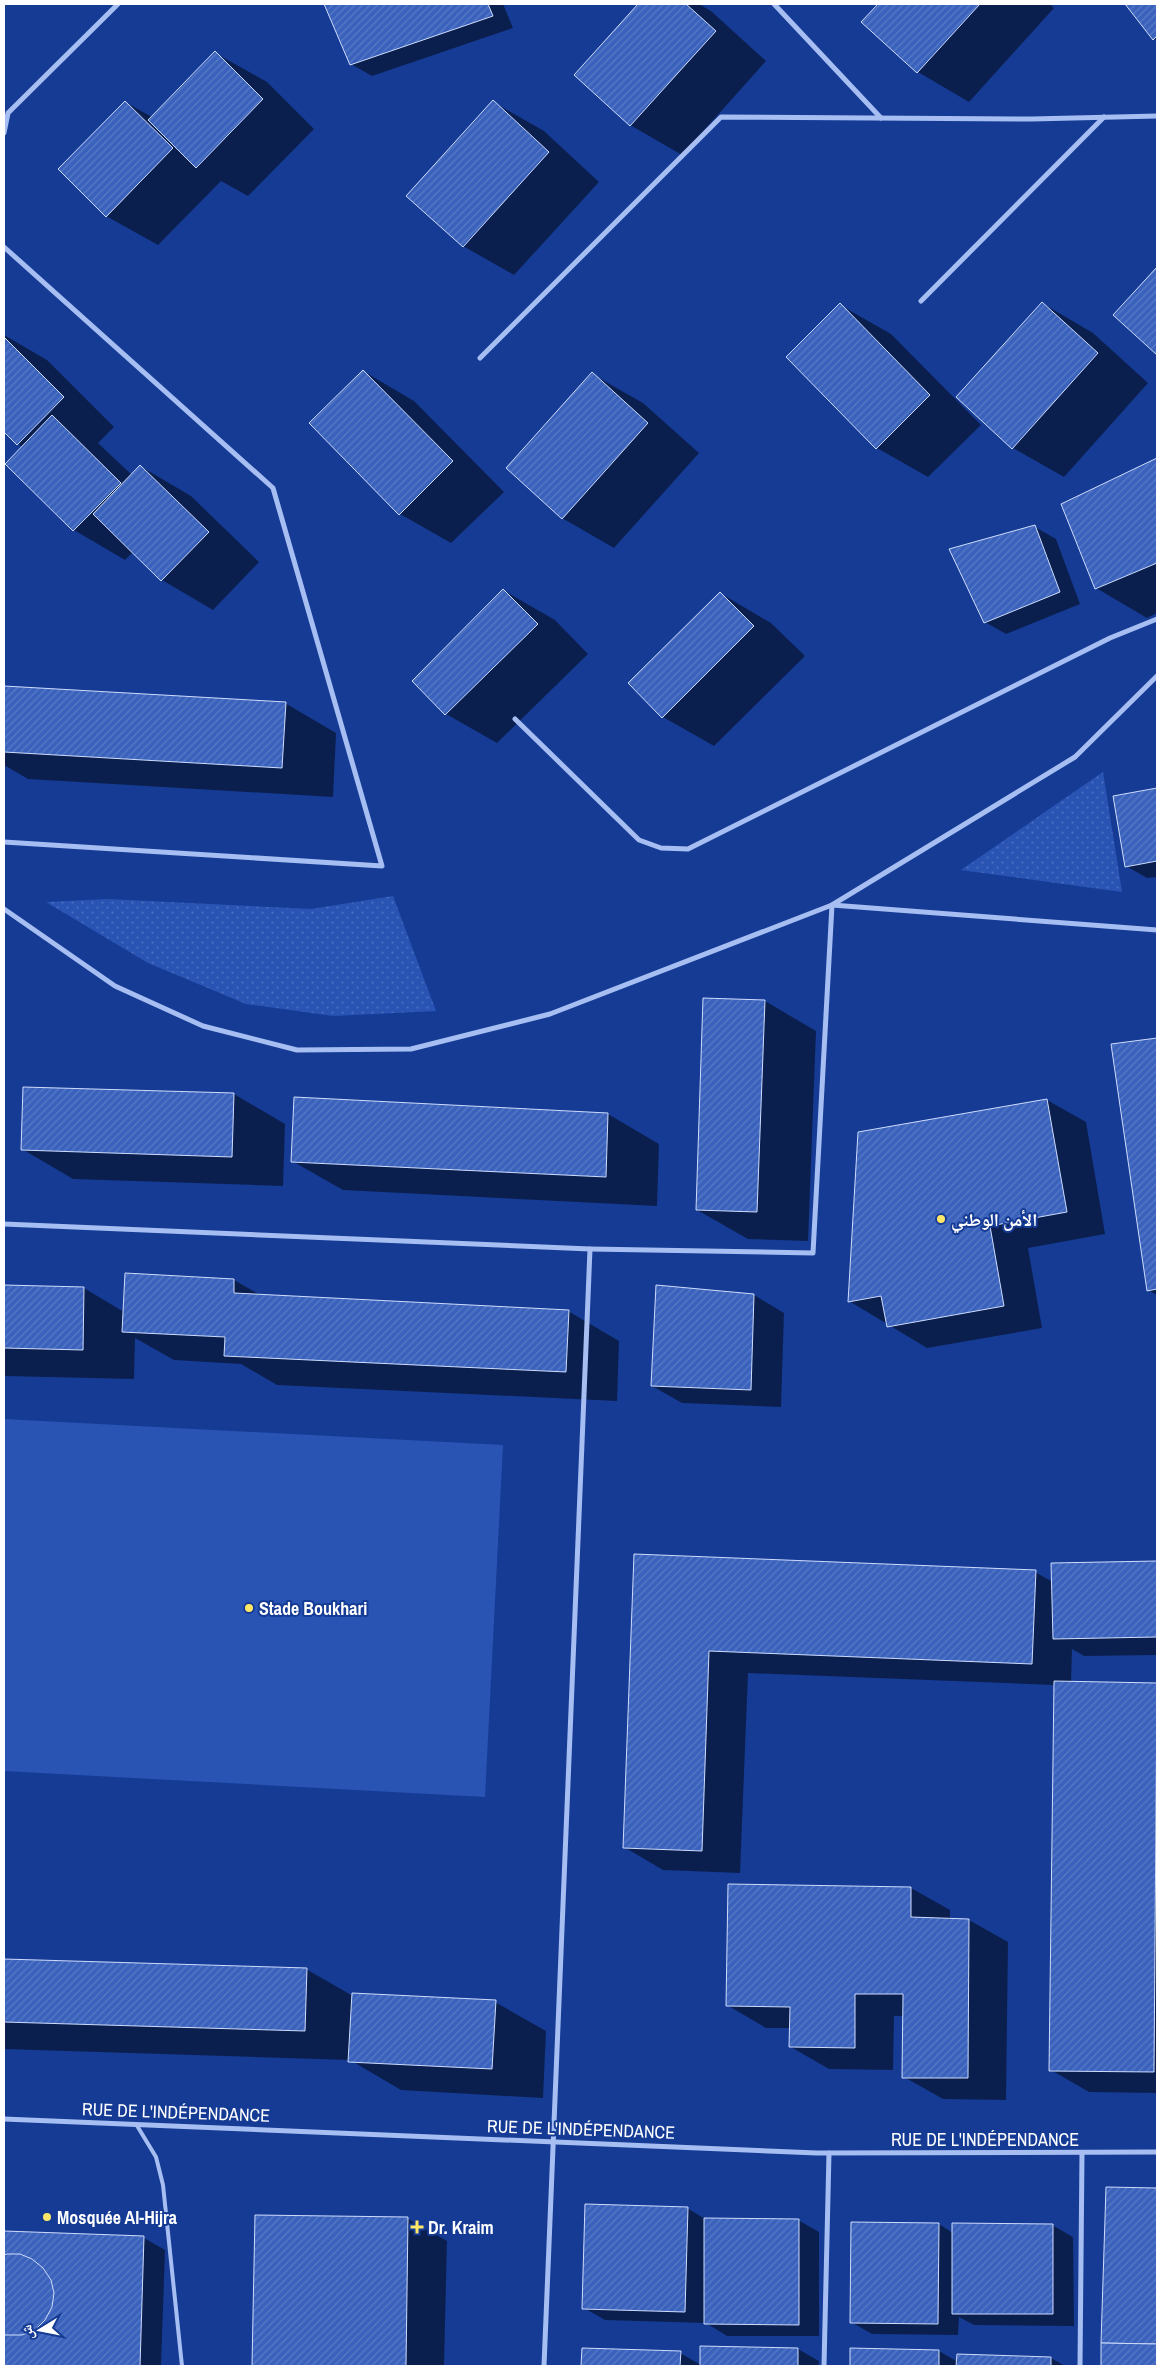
<svg xmlns="http://www.w3.org/2000/svg" width="1161" height="2370" viewBox="0 0 1161 2370" font-family="'Archivo Narrow','Noto Naskh Arabic',sans-serif">
<defs>
<pattern id="grass-dots" width="8" height="8" patternUnits="userSpaceOnUse" patternTransform="scale(1.25)"><rect width="8" height="8" fill="#2954b4"/><path d="M2 2h.1M6 6h.1" fill="none" stroke="#496ebf" stroke-width="1.8" stroke-linecap="round"/></pattern>
<pattern id="building-hatch" width="6" height="6" patternUnits="userSpaceOnUse" patternTransform="scale(1.25)"><rect width="6" height="6" fill="#3a62bc"/><path d="M-1 1l2-2M0 6l6-6M5 7l2-2" fill="none" stroke="#587ac6"/></pattern>
</defs>
<rect width="100%" height="100%" fill="#153b95"/>
<g fill="url(#grass-dots)">
<polygon points="1103,772 1122,892 961,870"/>
<polygon points="393,896 436,1011 333,1016 246,1004 148,963 46,902 107,899 311,909"/>
</g>
<polygon fill="#2954b4" points="4,1419 503,1445 485,1797 4,1771"/>
<g fill="#0007">
<polygon points="326,4 503,4 513,28 372,76 351,64"/>
<polygon points="640,4 699,4 711,11 766,61 682,155 630,125 575,75"/>
<polygon points="879,4 1050,4 1054,8 969,102 918,72 863,22"/>
<polygon points="1127,4 1157,4 1157,40 1154,39"/>
<polygon points="215,53 267,82 314,129 248,196 221,181 158,245 106,216 125,102 152,117"/>
<polygon points="493,102 544,131 599,182 514,275 463,246"/>
<polygon points="1157,268 1157,354 1115,315"/>
<polygon points="1042,303 1093,333 1148,383 1064,477 1013,448"/>
<polygon points="840,305 891,334 981,425 928,477 877,448"/>
<polygon points="4,335 47,360 114,427 98,443 132,475 140,466 191,496 259,562 213,610 162,580 133,552 125,560 74,530 22,447 4,431"/>
<polygon points="363,371 414,401 504,492 451,543 400,514"/>
<polygon points="592,374 643,403 699,453 614,548 562,518"/>
<polygon points="1157,459 1157,613 1147,618 1096,588 1062,505"/>
<polygon points="1035,527 1056,539 1080,604 1006,634 985,622"/>
<polygon points="503,590 555,620 588,654 497,743 446,714"/>
<polygon points="720,593 771,623 805,656 714,746 663,717"/>
<polygon points="4,687 285,703 336,733 333,797 28,779 4,765"/>
<polygon points="1157,790 1157,877 1147,878 1126,866 1114,797"/>
<polygon points="765,1001 816,1031 808,1241 748,1239 697,1210"/>
<polygon points="1157,1039 1157,1295 1148,1290 1113,1045"/>
<polygon points="234,1094 285,1124 283,1186 73,1179 22,1149"/>
<polygon points="295,1098 608,1114 659,1144 657,1206 343,1190 292,1161"/>
<polygon points="1047,1100 1086,1122 1105,1234 1028,1248 1042,1328 927,1348 849,1301"/>
<polygon points="126,1274 234,1280 262,1296 568,1311 619,1341 617,1401 277,1385 241,1364 174,1360 135,1338 134,1379 4,1376 4,1286 84,1288 124,1312"/>
<polygon points="754,1295 784,1313 781,1407 682,1403 652,1386"/>
<polygon points="636,1555 1035,1572 1053,1582 1053,1564 1157,1562 1157,1655 1084,1656 1072,1649 1071,1683 1157,1684 1157,2093 1089,2092 1051,2070 1055,1685 748,1673 740,1873 663,1870 624,1847"/>
<polygon points="911,1888 950,1910 950,1919 969,1920 1008,1942 1006,2100 943,2099 904,2077 904,2016 894,2016 893,2070 829,2069 791,2047 791,2028 766,2028 727,2005"/>
<polygon points="4,1960 306,1969 353,1996 495,2002 546,2031 543,2098 401,2090 350,2060 4,2049"/>
<polygon points="1107,2188 1157,2189 1157,2366 1103,2366"/>
<polygon points="687,2208 707,2220 798,2220 819,2232 819,2336 727,2336 706,2323 605,2320 584,2308"/>
<polygon points="256,2216 408,2219 447,2241 444,2366 253,2366"/>
<polygon points="939,2224 953,2233 1052,2225 1073,2237 1074,2326 974,2325 959,2317 958,2335 872,2334 851,2322"/>
<polygon points="4,2232 144,2238 165,2250 161,2366 4,2366"/>
<polygon points="798,2349 819,2361 818,2366 583,2366 583,2350 680,2353 701,2365"/>
<polygon points="852,2349 939,2351 958,2362 958,2356 1051,2358 1065,2366 851,2366"/>
</g>
<g fill="url(#building-hatch)" stroke="#cedcfc">
<polygon points="324,4 488,4 493,16 350,65"/>
<polygon points="638,4 686,4 716,31 630,126 574,75"/>
<polygon points="878,4 980,4 917,73 861,22"/>
<polygon points="1125,4 1157,4 1157,36 1153,40"/>
<polygon points="215,51 263,99 196,168 148,120"/>
<polygon points="493,100 549,152 463,247 406,196"/>
<polygon points="125,101 173,148 106,217 58,169"/>
<polygon points="1157,267 1157,355 1113,315"/>
<polygon points="1042,302 1098,353 1012,449 956,397"/>
<polygon points="840,303 930,395 876,449 786,357"/>
<polygon points="4,337 64,397 17,445 4,432"/>
<polygon points="363,370 453,461 399,515 309,423"/>
<polygon points="592,372 648,423 562,519 506,468"/>
<polygon points="52,415 121,483 73,531 5,464"/>
<polygon points="1157,458 1157,563 1095,589 1061,504"/>
<polygon points="140,465 209,532 161,581 93,514"/>
<polygon points="1035,525 1060,592 984,623 949,549"/>
<polygon points="503,589 538,624 445,715 412,681"/>
<polygon points="720,592 754,626 662,718 628,683"/>
<polygon points="4,686 286,702 282,768 4,752"/>
<polygon points="1157,788 1157,861 1125,867 1113,796"/>
<polygon points="703,998 765,1000 757,1212 696,1210"/>
<polygon points="1157,1038 1157,1289 1147,1291 1111,1044"/>
<polygon points="23,1087 234,1093 232,1157 21,1150"/>
<polygon points="294,1097 608,1113 606,1177 291,1162"/>
<polygon points="1047,1099 1067,1212 990,1226 1004,1306 887,1327 881,1296 848,1302 858,1132"/>
<polygon points="125,1273 234,1279 234,1293 569,1310 566,1372 224,1356 225,1337 122,1332"/>
<polygon points="4,1285 84,1287 83,1350 4,1348"/>
<polygon points="656,1285 754,1294 751,1390 651,1386"/>
<polygon points="634,1554 1036,1570 1032,1664 709,1651 702,1851 623,1848"/>
<polygon points="1157,1561 1157,1637 1053,1639 1051,1563"/>
<polygon points="1054,1681 1157,1683 1154,2072 1049,2071"/>
<polygon points="728,1884 911,1887 911,1917 969,1919 968,2078 902,2078 903,1994 855,1994 855,2048 789,2047 790,2007 726,2006"/>
<polygon points="4,1959 307,1968 305,2031 4,2022"/>
<polygon points="352,1993 496,2000 492,2069 348,2062"/>
<polygon points="1106,2187 1157,2188 1157,2344 1101,2343"/>
<polygon points="585,2204 688,2207 685,2312 582,2309"/>
<polygon points="255,2215 408,2217 406,2366 252,2366"/>
<polygon points="704,2218 799,2219 799,2325 704,2324"/>
<polygon points="851,2222 939,2223 938,2324 850,2323"/>
<polygon points="952,2223 1053,2224 1053,2314 952,2314"/>
<polygon points="4,2231 144,2236 140,2366 4,2366"/>
<polygon points="7,2254 20,2254 32,2259 43,2268 51,2280 54,2293 52,2307 45,2320 35,2330 22,2335 4,2335 4,2255"/>
<polygon points="1101,2343 1157,2344 1157,2366 1101,2366"/>
<polygon points="700,2346 798,2348 798,2366 700,2366"/>
<polygon points="582,2348 681,2351 680,2366 581,2366"/>
<polygon points="850,2348 939,2350 939,2366 850,2366"/>
<polygon points="957,2354 1051,2357 1051,2366 956,2366"/>
</g>
<g fill="none" stroke-linecap="round" stroke-linejoin="round">
<polyline stroke="#a6bef2" stroke-width="4" points="136,2124 156,2157 163,2185 182,2366"/>
<g stroke="#a6bef2" stroke-width="5">
<polyline points="774,4 881,118"/>
<polyline points="4,133 8,113 118,4"/>
<polyline points="4,247 273,488 382,866 4,842"/>
<polyline points="921,301 1104,117"/>
<polyline points="480,358 721,117 1032,119 1157,116"/>
<polyline points="515,719 639,840 661,848 688,849 1110,638 1157,619"/>
<polyline points="4,909 115,986 203,1026 297,1050 411,1049 550,1014 832,905 1157,930"/>
<polyline points="4,1224 590,1249 544,2366"/>
<polyline points="590,1249 813,1253 832,905 1075,757 1157,676"/>
<polyline points="4,2119 817,2153 1157,2152"/>
<polyline points="824,2366 829,2153"/>
<polyline points="1080,2366 1082,2153"/>
</g>
</g>
<g fill="#ffe867" stroke="#153b95" stroke-width="2">
<circle cx="941" cy="1219" r="5"/>
<circle cx="249" cy="1608" r="5"/>
<circle cx="47" cy="2217" r="5"/>
<path d="M414.5 2219.5h5v5h5v5h-5v5h-5v-5h-5v-5h5z"/>
</g>
<g text-anchor="middle" dominant-baseline="central" stroke-width="4" stroke-linejoin="round" paint-order="stroke">
<g font-size="18" font-weight="bold" fill="#fff" stroke="#153b95" text-anchor="start">
<text x="951" y="1219">الأمن الوطني</text>
<text x="259" y="1608">Stade Boukhari</text>
<text x="57" y="2217">Mosquée Al-Hijra</text>
<text x="428" y="2227">Dr. Kraim</text>
</g>
<g font-size="18" fill="#fff" stroke="#153b95">
<text transform="translate(176 2112) rotate(2)">RUE DE L'INDÉPENDANCE</text>
<text transform="translate(581 2129) rotate(2)">RUE DE L'INDÉPENDANCE</text>
<text x="985" y="2139">RUE DE L'INDÉPENDANCE</text>
</g>
</g>
<rect width="1161" height="2370" fill="none" stroke="#ffffff" stroke-width="10"/>
<g transform="translate(40 2330) rotate(260)" stroke="#153b95" stroke-width="4" paint-order="stroke">
<path d="M0-4L9 19L0 12L-9 19Z" fill="#ffffff"/>
<text y="-8" font-size="14" font-weight="bold" text-anchor="middle" fill="#ffffff">ش</text>
</g>
</svg>
